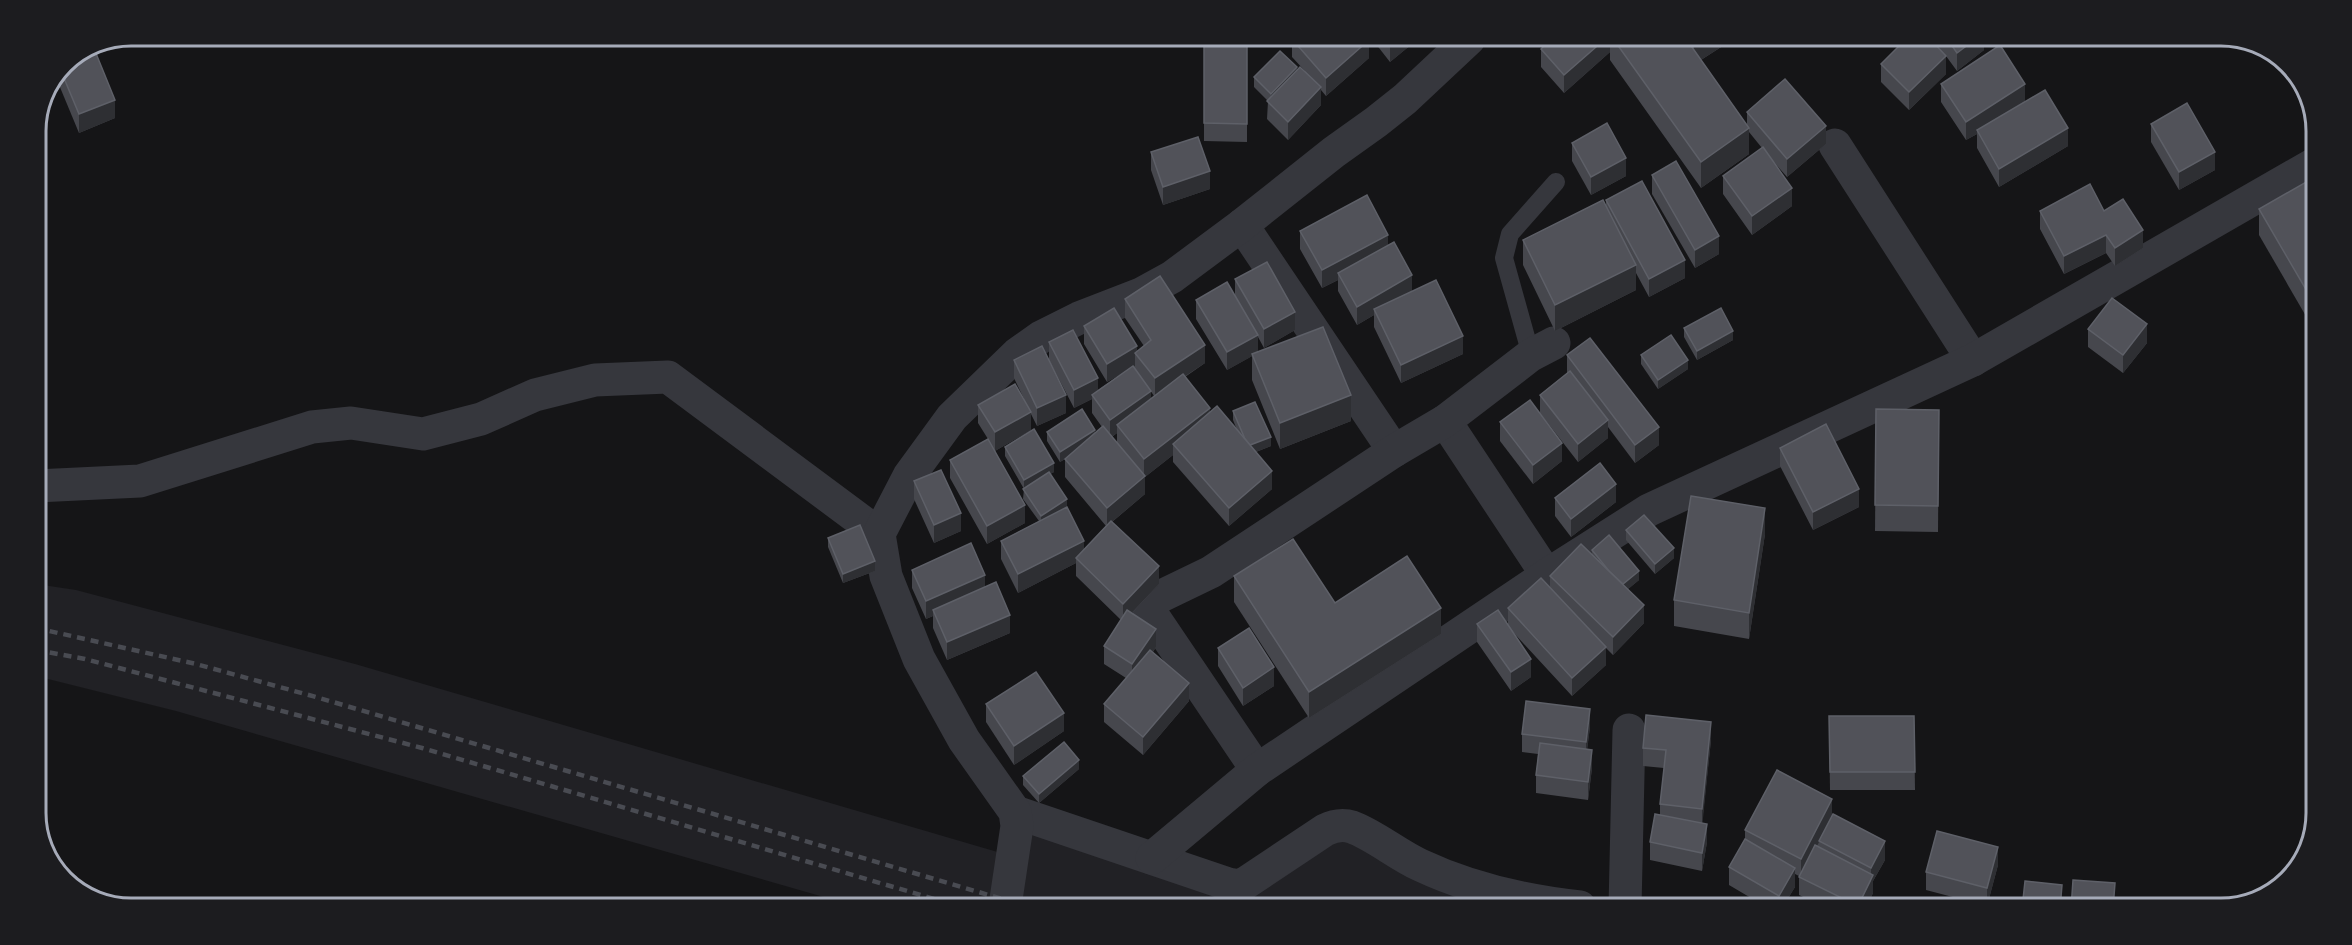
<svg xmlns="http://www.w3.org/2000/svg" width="2352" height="945" viewBox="0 0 2352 945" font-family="'Work Sans',sans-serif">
<rect width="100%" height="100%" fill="#151517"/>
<polygon fill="#212125" points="36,584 76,590 355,664 1018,858 1027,823 1234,890 1339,832 1603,907 855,906 176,711 36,676"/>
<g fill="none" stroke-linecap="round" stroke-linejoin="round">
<polyline stroke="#36373d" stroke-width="18" points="1531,355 1504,258 1510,234 1556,182"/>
<g stroke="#36373d" stroke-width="33">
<polyline points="1835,145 1973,360"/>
<polyline points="1242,225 1394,451"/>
<polyline points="1445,421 1547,575"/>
<polyline points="36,486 140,481 312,427 351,423 423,434 481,419 535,395 595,380 668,377 879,534"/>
<polyline points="1257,770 1149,610 1153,600 1211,572 1394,451 1445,421 1531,355 1554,343"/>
<path d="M1015,812L1228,884L1241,886L1325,830C1333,826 1343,824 1352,827C1374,835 1398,855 1420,865C1471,889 1525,901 1580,907"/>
<polyline points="1152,858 1257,770 1547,575 1649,510 1973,360 2316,163"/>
<polyline points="1005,906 1017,826 1015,812 964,740 919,659 886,576 879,534 909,476 952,417 1017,354 1041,337 1079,318 1141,294 1172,277 1242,225 1334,152 1376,122 1405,99 1469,39"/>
<polyline points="1625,908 1629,730"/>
</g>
<g stroke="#494b52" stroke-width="4.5" stroke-dasharray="8 6" stroke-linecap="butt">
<polyline points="36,628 196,664 316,697 1026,906"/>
<polyline points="36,650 85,659 422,748 958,906"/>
</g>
</g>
<g fill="#46474d" fill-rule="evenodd">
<polygon points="1204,39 1247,39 1247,142 1204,141"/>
<polygon points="1292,39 1369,58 1326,96 1321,90 1321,105 1288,140 1267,119 1268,101 1254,87 1254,77 1297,70 1305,71 1292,57"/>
<polygon points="1372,39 1418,39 1390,62"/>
<polygon points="1551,40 1732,40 1701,60 1747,125 1747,112 1826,144 1787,177 1773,161 1792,206 1752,235 1723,194 1723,176 1762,148 1749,132 1749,154 1701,188 1610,60 1610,52 1564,93 1541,67 1541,49"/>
<polygon points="1933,40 1984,41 1984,50 1957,71 1946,56 1946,74 1909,110 1881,82 1881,64 1942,52"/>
<polygon points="64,64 115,118 79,133 57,80"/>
<polygon points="1941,84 2025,102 2068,146 1999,187 1977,148 1977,134 1966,140 1941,102"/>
<polygon points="2151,124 2215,170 2179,190 2151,142"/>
<polygon points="1572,143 1626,176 1591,195 1572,161"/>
<polygon points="1151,152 1210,189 1163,205 1151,170"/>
<polygon points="1652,175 1719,254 1695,268 1652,194"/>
<polygon points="2315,177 2314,330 2259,235 2259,209"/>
<polygon points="1606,200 1685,278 1649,297 1636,273 1636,290 1555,331 1523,265 1523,240 1606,205"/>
<polygon points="2040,211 2104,211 2143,248 2115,266 2106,253 2064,274 2040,229"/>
<polygon points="1300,231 1388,245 1412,291 1463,354 1401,383 1374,327 1374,315 1357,325 1338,291 1338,280 1322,288 1300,249"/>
<polygon points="1235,279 1295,330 1264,348 1258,337 1258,352 1351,421 1280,449 1252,380 1252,356 1227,370 1196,319 1196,300 1235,296"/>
<path d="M1125,299L1205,363L1185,377L1210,413L1237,430L1233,420V411L1271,446L1256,452L1272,489L1229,526L1173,462V455L1145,477V494L1112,522L1159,584L1132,613L1156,647L1153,652L1189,701L1143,755L1104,722V704L1126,678L1104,664V646L1121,620L1076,576V563L1018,593L1001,559V541L1039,521L1023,499L1024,489L1005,456V447L1054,472L1050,474L1067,507L1084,549L1106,526L1065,477V459L1060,462L1047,441V432L1095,433L1102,427L1092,413V399L1074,408L1049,360V342L1098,390L1124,372L1107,382L1084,344V326L1137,351L1144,346L1125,318ZM1150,390L1154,396L1151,399ZM1117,433V443L1112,437Z"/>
<polygon points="1684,328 1733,340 1697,360 1684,337"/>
<polygon points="2088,329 2147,343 2123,373 2088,347"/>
<polygon points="1567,355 1659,445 1635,463 1608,427 1608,438 1578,462 1540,413 1540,395 1567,374"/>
<polygon points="1641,355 1688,369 1658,389 1641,364"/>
<polygon points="1014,360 1066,413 1037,426 1031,414 1031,430 995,451 1025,523 987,544 950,478 950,460 988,439 978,423 978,405 1024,399 1014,378"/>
<polygon points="1876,409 1939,410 1938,532 1875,531"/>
<polygon points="1500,422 1562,461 1533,484 1500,441"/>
<polygon points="1780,448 1859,507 1813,530 1780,466"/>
<polygon points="914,481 961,531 934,543 914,499"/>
<polygon points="1555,498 1616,502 1571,537 1555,516"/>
<polygon points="1626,530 1674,558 1655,574 1626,540"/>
<polygon points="1765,534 1749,639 1674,626 1674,600"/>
<polygon points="828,538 875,571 843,583 828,547"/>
<polygon points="1592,550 1639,580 1628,589 1644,623 1613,655 1604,646 1606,665 1572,696 1512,631 1531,677 1511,691 1477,642 1477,624 1508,625 1508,608 1550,588 1550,576 1592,554"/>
<polygon points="912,570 985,587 1010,633 947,660 933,628 933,616 926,619 912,588"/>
<polygon points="1234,576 1335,603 1441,634 1309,718 1234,602"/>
<polygon points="1218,648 1274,686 1243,706 1218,666"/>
<polygon points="986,704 1064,731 1014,765 986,722"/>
<polygon points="1829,716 1914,716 1915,790 1830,790"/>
<polygon points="1590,727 1587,749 1592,768 1588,800 1536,793 1536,775 1538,754 1522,752 1522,734"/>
<polygon points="1711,740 1702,823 1707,842 1702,871 1650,860 1650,842 1660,815 1660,804 1664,768 1643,766 1643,748"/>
<polygon points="1079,769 1039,803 1023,785 1023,776"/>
<polygon points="1832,816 1885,860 1873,881 1873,893 1866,908 1826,908 1799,895 1799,876 1795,874 1795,887 1782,908 1768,908 1729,885 1729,867 1745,839 1745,830"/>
<polygon points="1998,865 1987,906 1926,890 1926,872"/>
</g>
<g fill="#2e2f33">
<polygon points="1396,39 1418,39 1390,62 1390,43"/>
<polygon points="1369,40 1369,58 1326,96 1326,78"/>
<polygon points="1604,40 1610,40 1610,52 1564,93 1564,75"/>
<polygon points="1704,40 1732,40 1693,65 1693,47"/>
<polygon points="1973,41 1984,41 1984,50 1957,71 1957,53"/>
<polygon points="1946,56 1946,74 1909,110 1909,92"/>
<polygon points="1297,67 1297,77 1271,104 1271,94"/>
<polygon points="2025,84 2025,102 1977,130 1977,134 1966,140 1966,122"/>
<polygon points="1321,87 1321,105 1288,140 1288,122"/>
<polygon points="115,100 115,118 79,133 79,114"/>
<polygon points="1826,126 1826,144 1787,177 1787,159"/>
<polygon points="1749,128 1749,154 1701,188 1701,162"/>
<polygon points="2068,128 2068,146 1999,187 1999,169"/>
<polygon points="2215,152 2215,170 2179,190 2179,172"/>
<polygon points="1626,158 1626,176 1591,195 1591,177"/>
<polygon points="1210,171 1210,189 1163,205 1163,187"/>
<polygon points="1792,188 1792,206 1752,235 1752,216"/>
<polygon points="2143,230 2143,248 2115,266 2115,248"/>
<polygon points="1388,235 1388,253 1338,273 1338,280 1322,288 1322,270"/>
<polygon points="2106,235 2106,253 2064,274 2064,256"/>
<polygon points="1719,236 1719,254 1695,268 1695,250"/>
<polygon points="1685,260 1685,278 1649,297 1649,279"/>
<polygon points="1636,265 1636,290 1555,331 1555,305"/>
<polygon points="1412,275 1412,293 1374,309 1374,315 1357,325 1357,307"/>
<polygon points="1295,312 1295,330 1264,348 1264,329"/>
<polygon points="2147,324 2147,343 2123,373 2123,355"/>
<polygon points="1733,331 1733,340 1697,360 1697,351"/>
<polygon points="1258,335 1258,353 1227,370 1227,352"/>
<polygon points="1463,336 1463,354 1401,383 1401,365"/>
<polygon points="1205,345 1205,363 1155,396 1155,378"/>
<polygon points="1137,346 1137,355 1135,353 1135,366 1107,382 1107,364"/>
<polygon points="1688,360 1688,369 1658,389 1658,380"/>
<polygon points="1098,378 1098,396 1092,395 1092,399 1074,408 1074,390"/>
<polygon points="1151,391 1151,409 1117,425 1117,433 1110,438 1110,420"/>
<polygon points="1066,395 1066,413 1037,426 1037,408"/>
<polygon points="1351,395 1351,421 1280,449 1280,423"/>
<polygon points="1210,408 1210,426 1173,444 1173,455 1145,477 1145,494 1107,526 1107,508 1144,476 1144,459"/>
<polygon points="1031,412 1031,430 995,451 995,432"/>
<polygon points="1608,420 1608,438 1578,462 1578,444"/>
<polygon points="1659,427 1659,445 1635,463 1635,445"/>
<polygon points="1095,430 1095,439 1060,462 1060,452"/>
<polygon points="1271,437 1271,446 1248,455 1248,446"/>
<polygon points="1562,443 1562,461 1533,484 1533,465"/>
<polygon points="1054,463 1054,472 1024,489 1024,480"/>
<polygon points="1272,471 1272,489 1229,526 1229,508"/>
<polygon points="1616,484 1616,502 1571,537 1571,519"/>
<polygon points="1859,489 1859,507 1813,530 1813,512"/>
<polygon points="1067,499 1067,508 1041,525 1041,516"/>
<polygon points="1025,505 1025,523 987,544 987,526"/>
<polygon points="1765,508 1765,534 1749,639 1749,613"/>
<polygon points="961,513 961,531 934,543 934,525"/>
<polygon points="1084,541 1084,559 1076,558 1076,563 1018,593 1018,574"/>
<polygon points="1674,548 1674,558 1655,574 1655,564"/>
<polygon points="875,561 875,571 843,583 843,574"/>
<polygon points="1159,566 1159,584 1123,622 1123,604"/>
<polygon points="1639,571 1639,580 1621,595 1621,585"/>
<polygon points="985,575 985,593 933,610 933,616 926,619 926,601"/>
<polygon points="1644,605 1644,623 1613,655 1613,637"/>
<polygon points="1441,608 1441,634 1309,718 1309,692"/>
<polygon points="1010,615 1010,633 947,660 947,642"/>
<polygon points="1156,629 1156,647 1132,683 1132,664"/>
<polygon points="1606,647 1606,665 1572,696 1572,678"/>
<polygon points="1531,659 1531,677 1511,691 1511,672"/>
<polygon points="1274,667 1274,686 1243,706 1243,688"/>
<polygon points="1189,683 1189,701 1143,755 1143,737"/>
<polygon points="1590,709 1590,727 1586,760 1586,742"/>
<polygon points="1064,713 1064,731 1014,765 1014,746"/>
<polygon points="1711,722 1711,740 1702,828 1702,809"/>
<polygon points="1592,750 1592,768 1588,800 1588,782"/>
<polygon points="1079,760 1079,769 1039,803 1039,794"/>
<polygon points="1832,799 1832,817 1801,877 1801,859"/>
<polygon points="1707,824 1707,842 1702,871 1702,853"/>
<polygon points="1885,841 1885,860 1873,881 1873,893 1866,908 1858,908 1858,906 1871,881 1871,868"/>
<polygon points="1998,847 1998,865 1987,906 1987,888"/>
<polygon points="1795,868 1795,887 1782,908 1779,908 1779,896"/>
<polygon points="2062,885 2062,909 2060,909"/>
</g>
<g fill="#515259" stroke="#5e6068" stroke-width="1.5">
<polygon points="1204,39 1247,39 1247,124 1204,123"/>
<polygon points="1292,39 1368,39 1369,40 1326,78"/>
<polygon points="1387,39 1396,39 1390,43"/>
<polygon points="1551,39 1604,40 1564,75 1541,49"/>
<polygon points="1614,40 1687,40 1749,128 1701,162"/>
<polygon points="1688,40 1704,40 1693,47"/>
<polygon points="1905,40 1931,40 1946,56 1909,92 1881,64"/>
<polygon points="1948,40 1973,41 1957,53"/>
<polygon points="2000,45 2025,84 1966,122 1941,84"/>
<polygon points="95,51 115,100 79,114 61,71 64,64"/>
<polygon points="1280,51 1297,67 1271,94 1254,77"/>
<polygon points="1300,67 1321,87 1288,122 1267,101"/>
<polygon points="1785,79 1826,126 1787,159 1747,112"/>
<polygon points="2045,90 2068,128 1999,169 1977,130"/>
<polygon points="2187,103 2215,152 2179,172 2151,124"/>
<polygon points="1607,123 1626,158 1591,177 1572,143"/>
<polygon points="1198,137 1210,171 1163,187 1151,152"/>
<polygon points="1763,147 1792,188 1752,216 1723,176"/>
<polygon points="1676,161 1719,236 1695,250 1652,175"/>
<polygon points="2315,177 2315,305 2259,209"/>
<polygon points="1642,181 1685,260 1649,279 1606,200"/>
<polygon points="2090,184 2104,211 2123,199 2143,230 2115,248 2106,235 2064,256 2040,211"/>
<polygon points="1367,195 1388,235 1322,270 1300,231"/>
<polygon points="1603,200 1636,265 1555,305 1523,240"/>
<polygon points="1394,242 1412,275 1357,307 1338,273"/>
<polygon points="1267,262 1295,312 1264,329 1235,279"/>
<polygon points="1160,276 1205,345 1155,378 1135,353 1151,340 1125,299"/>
<polygon points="1436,280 1463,336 1401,365 1374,309"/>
<polygon points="1227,282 1258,335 1227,352 1196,300"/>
<polygon points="2112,298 2147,324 2123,355 2088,329"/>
<polygon points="1114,308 1137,346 1107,364 1084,326"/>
<polygon points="1721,308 1733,331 1697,351 1684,328"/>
<polygon points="1323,327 1351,395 1280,423 1252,354"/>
<polygon points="1073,330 1098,378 1074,390 1049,342"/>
<polygon points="1671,335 1688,360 1658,380 1641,355"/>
<polygon points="1590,338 1659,427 1635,445 1567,355"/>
<polygon points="1042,346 1066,395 1037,408 1014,360"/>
<polygon points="1133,366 1151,391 1110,420 1092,395"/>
<polygon points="1570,371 1608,420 1578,444 1540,395"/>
<polygon points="1183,374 1210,408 1144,459 1117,425"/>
<polygon points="1015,384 1031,412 995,432 978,405"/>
<polygon points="1530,400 1562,443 1533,465 1500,422"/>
<polygon points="1255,402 1271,437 1250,445 1245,439 1233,411"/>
<polygon points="1217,406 1272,471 1229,508 1173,444"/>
<polygon points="1082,409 1095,430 1060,452 1047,432"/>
<polygon points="1876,409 1939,410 1938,506 1875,505"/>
<polygon points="1826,424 1859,489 1813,512 1780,448"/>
<polygon points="1103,426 1145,476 1107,508 1065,459"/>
<polygon points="1034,429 1054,463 1024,480 1005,447"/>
<polygon points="988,439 1025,505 987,526 950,460"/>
<polygon points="1600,463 1616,484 1571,519 1555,498"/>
<polygon points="941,470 961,513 934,525 914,481"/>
<polygon points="1049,472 1067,499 1041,516 1023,489"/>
<polygon points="1691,496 1765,508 1749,613 1674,600"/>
<polygon points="1067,507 1084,541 1018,574 1001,541"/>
<polygon points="1644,515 1674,548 1655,564 1626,530"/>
<polygon points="1111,521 1159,566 1123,604 1076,558"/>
<polygon points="860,525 875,561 843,574 828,538"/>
<polygon points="1609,535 1639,571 1623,584 1609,571 1592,550"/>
<polygon points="1293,539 1335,603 1407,556 1441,608 1309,692 1234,576"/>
<polygon points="971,543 985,575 926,601 912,570"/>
<polygon points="1581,544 1644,605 1613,637 1550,576"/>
<polygon points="1541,578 1606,647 1572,678 1508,608"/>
<polygon points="996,582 1010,615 947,642 933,610"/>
<polygon points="1127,610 1156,629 1132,664 1104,646"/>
<polygon points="1498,610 1531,659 1511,672 1477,624"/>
<polygon points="1249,628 1274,667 1243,688 1218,648"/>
<polygon points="1150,650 1189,683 1143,737 1104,704"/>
<polygon points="1036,672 1064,713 1014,746 986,704"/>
<polygon points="1526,701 1590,709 1586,742 1522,734"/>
<polygon points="1646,715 1711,722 1702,809 1660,804 1666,750 1643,748"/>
<polygon points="1829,716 1914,716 1915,772 1830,772"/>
<polygon points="1064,742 1079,760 1039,794 1023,776"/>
<polygon points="1540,743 1592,750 1588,782 1536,775"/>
<polygon points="1777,770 1832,799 1801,859 1745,830"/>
<polygon points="1655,814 1707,824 1702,853 1650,842"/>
<polygon points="1833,814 1885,841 1871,868 1819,841"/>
<polygon points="1937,831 1998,847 1987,888 1926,872"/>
<polygon points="1745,839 1795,868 1779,896 1729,867"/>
<polygon points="1815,845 1873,875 1858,906 1799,877"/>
<polygon points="2073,880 2115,883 2113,909 2071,909"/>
<polygon points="2025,881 2062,885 2060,909 2022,909"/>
<polygon points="2123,901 2169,904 2168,909 2122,909"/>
</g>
<path d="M0 0H2352V945H0ZM131 46H2221A85 85 0 0 1 2306 131V813A85 85 0 0 1 2221 898H131A85 85 0 0 1 46 813V131A85 85 0 0 1 131 46Z" fill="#1c1c1f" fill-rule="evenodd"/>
<path fill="none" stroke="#a6abb9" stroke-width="3" d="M131 46H2221A85 85 0 0 1 2306 131V813A85 85 0 0 1 2221 898H131A85 85 0 0 1 46 813V131A85 85 0 0 1 131 46Z"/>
</svg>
